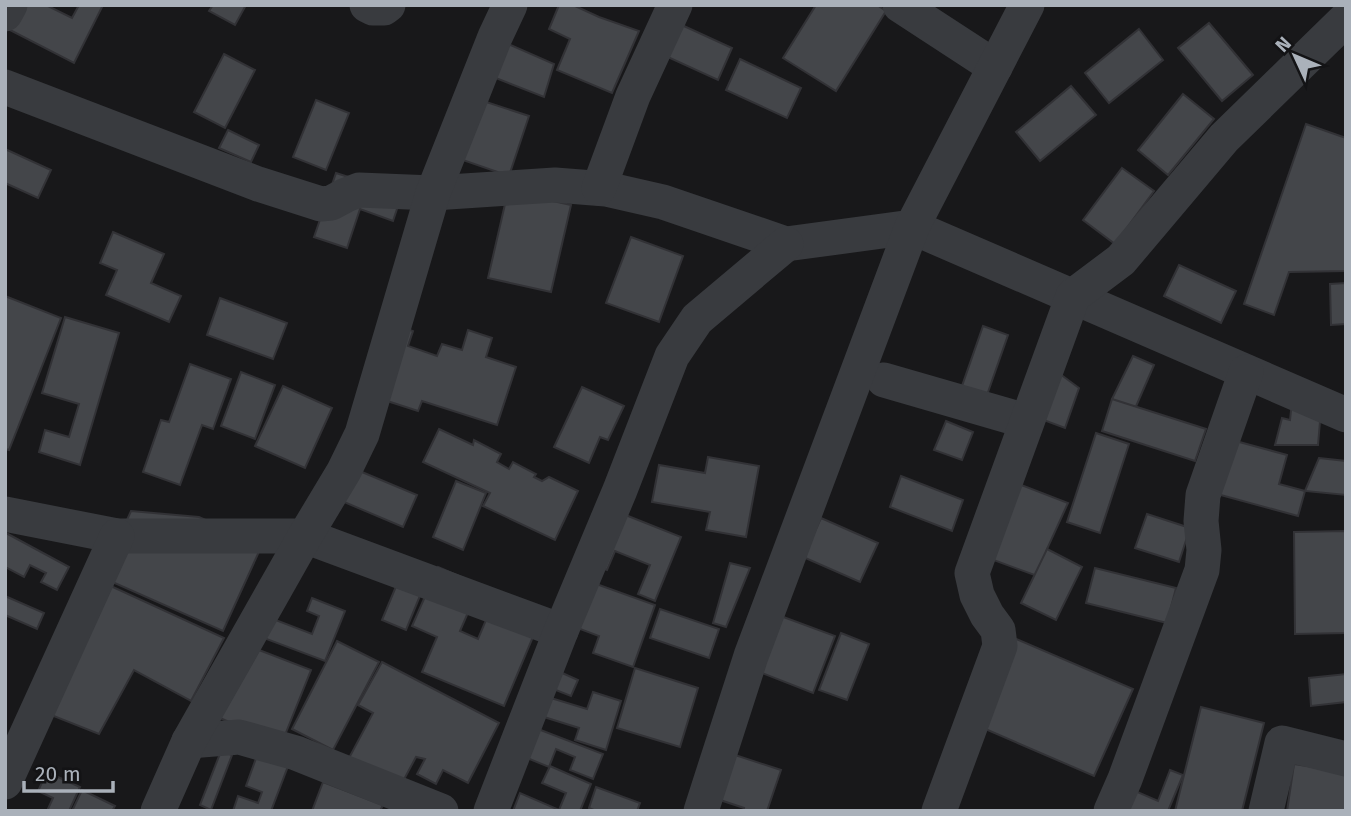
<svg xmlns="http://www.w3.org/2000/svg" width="1351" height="816" viewBox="0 0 1351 816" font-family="'Fira Sans',sans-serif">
<rect width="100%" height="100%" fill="#18181a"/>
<g fill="#44464a" stroke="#323236" stroke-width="2">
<polygon points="20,5 46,5 72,18 79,5 103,5 74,63 8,29"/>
<polygon points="213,5 246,5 235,25 209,11"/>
<polygon points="559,5 573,5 599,17 639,31 612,93 557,70 570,39 549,29"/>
<polygon points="816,5 877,5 886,11 836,91 783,58"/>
<polygon points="673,21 732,48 718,80 659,53"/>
<polygon points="1209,23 1253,75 1222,101 1178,48"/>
<polygon points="1139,29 1163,60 1109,103 1085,73"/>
<polygon points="497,39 554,64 544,97 483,73"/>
<polygon points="224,54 255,70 225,128 194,112"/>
<polygon points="740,59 801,88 787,118 726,90"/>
<polygon points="1071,86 1096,115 1040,161 1016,132"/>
<polygon points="1183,94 1214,119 1168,175 1138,150"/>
<polygon points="474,98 529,116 509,176 454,157"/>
<polygon points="316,100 349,113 326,170 293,157"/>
<polygon points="1306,124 1346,138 1346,271 1289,272 1274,315 1244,304"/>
<polygon points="228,130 259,145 251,162 219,148"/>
<polygon points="5,149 51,170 38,198 5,183"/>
<polygon points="1122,168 1154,191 1115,244 1083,220"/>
<polygon points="336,173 402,194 393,221 360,209 347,248 314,237"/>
<polygon points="508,191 571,205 551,292 488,278"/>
<polygon points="113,232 164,254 151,283 181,296 169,322 106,295 117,270 100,263"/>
<polygon points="631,237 683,256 659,322 606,303"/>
<polygon points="1179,265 1236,291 1221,323 1164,296"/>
<polygon points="1346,283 1346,324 1331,325 1330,284"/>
<polygon points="5,296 61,318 9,450 5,449"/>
<polygon points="220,298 287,323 273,359 207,335"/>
<polygon points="65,317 119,333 80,465 39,452 45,430 69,437 79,404 42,393"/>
<polygon points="399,326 413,331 408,346 437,356 442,344 462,350 468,330 492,338 486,357 516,367 497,425 422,401 418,411 375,397"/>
<polygon points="983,326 1008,335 987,395 962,386"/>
<polygon points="1133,356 1154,365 1134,411 1112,399"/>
<polygon points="190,364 231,379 213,429 202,425 180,485 143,472 161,420 169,422"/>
<polygon points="1056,371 1079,388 1065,428 1038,418"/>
<polygon points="241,372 275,385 255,439 221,426"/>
<polygon points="283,386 332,408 305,468 255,446"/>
<polygon points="582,387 624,406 608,440 600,437 589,463 554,447"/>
<polygon points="1112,399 1206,429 1195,461 1102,431"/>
<polygon points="1292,401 1321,410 1318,445 1275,445 1282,418 1290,420"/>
<polygon points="946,421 973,432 962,460 934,450"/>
<polygon points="439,429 473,445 474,440 501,454 497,462 509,469 513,462 536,474 534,477 542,481 549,477 578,491 555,540 483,506 490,493 423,462"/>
<polygon points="1096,433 1129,444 1100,533 1067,522"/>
<polygon points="1232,440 1287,455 1279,484 1305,491 1298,516 1217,494"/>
<polygon points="708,457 759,466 746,537 706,530 710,512 652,502 659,465 705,473"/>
<polygon points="1319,458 1346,461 1346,495 1305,491"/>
<polygon points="350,467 417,495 403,527 337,499"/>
<polygon points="901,476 963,500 952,531 890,507"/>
<polygon points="456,481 486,493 463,550 433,537"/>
<polygon points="1016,483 1068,503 1047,549 1040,577 988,558"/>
<polygon points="613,510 681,537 655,601 638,594 650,565 615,551 607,570 591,564"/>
<polygon points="131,511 199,517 262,545 223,631 101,577"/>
<polygon points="1147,514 1190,528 1179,562 1135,548"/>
<polygon points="821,518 878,543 860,582 803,557"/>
<polygon points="1346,531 1346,633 1295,634 1294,532"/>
<polygon points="6,533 69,567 57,590 41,582 46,573 30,565 24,577 5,567"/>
<polygon points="1047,549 1082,567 1056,620 1021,603"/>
<polygon points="407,560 431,569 406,630 382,620"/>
<polygon points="730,563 750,568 726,627 713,623"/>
<polygon points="438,567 480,585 460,631 478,639 497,594 543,613 504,706 422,672 437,637 412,626"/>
<polygon points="1095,568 1176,588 1167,623 1086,603"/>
<polygon points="588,581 655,605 633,667 593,653 599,636 572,626"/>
<polygon points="102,582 224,638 191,701 134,670 99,734 41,711"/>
<polygon points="5,596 44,613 37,629 5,615"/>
<polygon points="312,598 345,611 325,661 261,637 268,617 312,634 319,616 307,611"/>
<polygon points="660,609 719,629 709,658 650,638"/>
<polygon points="778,615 835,636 813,693 757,671"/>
<polygon points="841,633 869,644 847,700 819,690"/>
<polygon points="1014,638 1133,689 1094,776 976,725"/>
<polygon points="337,641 379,662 333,750 292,729"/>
<polygon points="259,650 311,670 281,745 220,718"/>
<polygon points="382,662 499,723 468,783 443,770 436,784 417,774 425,759 416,757 401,785 349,758 373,713 358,705"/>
<polygon points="635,668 698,688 680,747 617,728"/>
<polygon points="560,672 578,680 571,696 553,689"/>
<polygon points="1346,674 1346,702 1311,706 1309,678"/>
<polygon points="593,692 621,701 606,750 575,740 579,728 544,717 551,698 587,709"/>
<polygon points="1201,707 1264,723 1242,811 1175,811"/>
<polygon points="538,729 603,754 593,779 570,770 575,757 556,749 549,767 527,758"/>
<polygon points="259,750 290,761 271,811 233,811 238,796 258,803 262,792 246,786"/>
<polygon points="221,751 232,755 211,810 200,805"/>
<polygon points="726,752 781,770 767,811 743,811 744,808 711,797"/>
<polygon points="1294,764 1346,772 1346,811 1287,811"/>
<polygon points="550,766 591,784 580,811 513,811 520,793 559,810 566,793 542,783"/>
<polygon points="1170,770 1183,775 1168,811 1125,811 1133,790 1158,801"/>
<polygon points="47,772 80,787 69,811 47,811 53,798 38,791"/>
<polygon points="323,782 383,805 380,811 312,811"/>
<polygon points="596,787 640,803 637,811 596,811 589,808"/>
<polygon points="82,790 115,806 112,811 72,811"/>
</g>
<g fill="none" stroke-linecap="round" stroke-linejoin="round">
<g stroke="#393b3f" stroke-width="35">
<polyline points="367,5 373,8 384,8 388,5"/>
<polyline points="900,5 995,67"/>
<polyline points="5,14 10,5"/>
<polyline points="5,87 258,184 321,204 331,203 346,195 359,190 433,193 555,185 606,189 663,202 786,244 912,227 1346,415"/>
<polyline points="599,188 633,96 675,5"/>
<polyline points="884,380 1026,421"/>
<polyline points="5,514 117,536 305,536 561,631"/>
<polyline points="189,741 239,737 296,753 441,811"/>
<polyline points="5,782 117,536"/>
<polyline points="158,811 189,741 305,536 344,471 362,434 433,193 495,37 510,5"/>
<polyline points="491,811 561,631 620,490 672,356 697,319 786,244"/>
<polyline points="701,811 751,656 912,227 1027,5"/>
<polyline points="939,811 1000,646 998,630 987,615 977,595 972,573 1073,296 1121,260 1224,138 1346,19"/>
<polyline points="1111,811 1125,779 1202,570 1204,550 1201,521 1203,495 1246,372"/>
<polyline points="1266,811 1282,743 1346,759"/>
</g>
</g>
<rect width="1351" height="816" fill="none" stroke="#aab1ba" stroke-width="14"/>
<g transform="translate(1295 56) rotate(314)" stroke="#131315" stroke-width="5" paint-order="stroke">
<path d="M0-5L12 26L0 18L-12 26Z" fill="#aab1ba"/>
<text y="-10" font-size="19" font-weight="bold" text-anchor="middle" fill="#aab1ba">N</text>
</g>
<path d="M24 781v10h89v-10" fill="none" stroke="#aab1ba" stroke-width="3.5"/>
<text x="35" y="781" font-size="21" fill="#aab1ba" stroke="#131315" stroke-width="5" paint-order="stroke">20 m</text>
</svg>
